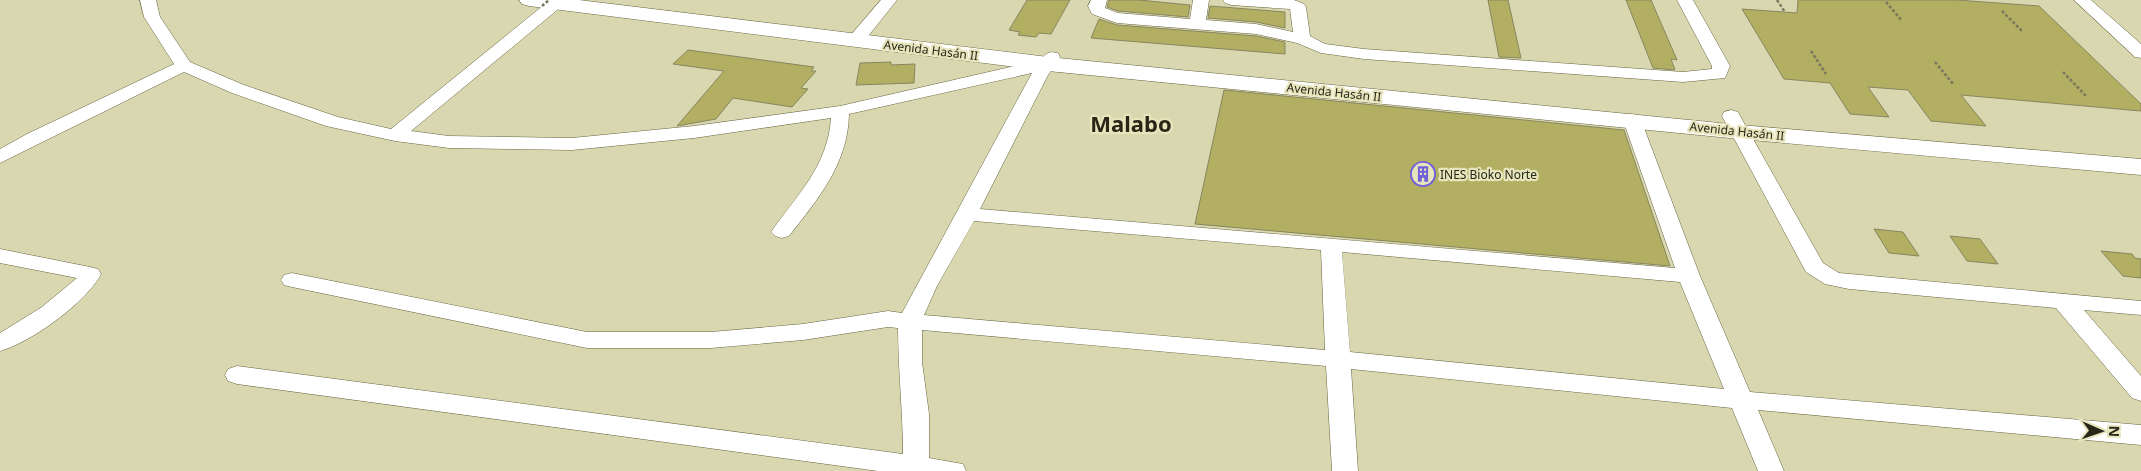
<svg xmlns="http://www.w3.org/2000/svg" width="2141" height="471" viewBox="0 0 2141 471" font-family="'Noto Sans',sans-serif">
<rect width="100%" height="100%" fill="#d9d7af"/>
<g fill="#b3af62" stroke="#878560">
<polygon points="1027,0 1070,0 1051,34 1039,33 1036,37 1018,35 1020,32 1009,30"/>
<polygon points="1109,0 1139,0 1190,5 1188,17 1118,11 1107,7"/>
<polygon points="1488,0 1508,0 1521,58 1499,57"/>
<polygon points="1626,0 1651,0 1677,60 1671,59 1675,70 1653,68"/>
<polygon points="1798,0 1957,0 2039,6 2141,104 2141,111 1961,95 1986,126 1931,121 1908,90 1868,87 1889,117 1850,114 1830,83 1784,79 1742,9 1797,13"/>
<polygon points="1210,6 1285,12 1285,28 1256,22 1208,18"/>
<polygon points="1099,19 1117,25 1256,36 1285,42 1285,54 1091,38"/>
<polygon points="688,50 814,67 811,71 816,71 801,88 808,89 792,107 733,98 716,119 677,126 724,71 673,64"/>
<polygon points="891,62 891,65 915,64 914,83 856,85 860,63"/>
<polygon points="1224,90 1624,130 1670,266 1195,224"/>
<polygon points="1874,229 1903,232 1919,256 1889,253"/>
<polygon points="1950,236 1980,239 1998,264 1967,261"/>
<polygon points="2101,251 2132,254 2135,258 2141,259 2141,278 2123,276"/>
</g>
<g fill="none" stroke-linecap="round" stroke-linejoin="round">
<defs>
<g id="street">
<path d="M140,0H156L160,17L190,62L244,85L338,117L391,129L550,0H562L564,3L562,6L411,131L449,136L572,138L694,126L840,106L1041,60C1046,53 1049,51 1058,53L1060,57L1048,75L980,209L1675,268L1623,120L1625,116L1632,114L1639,116L1641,120L1700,276L1750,392L2141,425V445L1758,410L1784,471H1758L1732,408L1351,369L1358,471H1332L1326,366L922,330V362L929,414V458L963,464L966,471H878L237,384L228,381L225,375L228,369L237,366L903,454C903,412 898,370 898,328L888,327L803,340L711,348H587L292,287L284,285L281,280L284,275L292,273L587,332H711L803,324L888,311L902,313L1032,73L849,114C848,164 818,199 789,236L782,238L775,236L771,232C797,195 828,166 831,118L694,138L572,150L449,148L395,141L326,126L232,93L184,72L0,163V149L27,134L174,64L144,17ZM974,221L1321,250L1325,350L924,315L937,286ZM1342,252L1680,282L1724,389L1350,352Z"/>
<polygon points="881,0 897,0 861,45 849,45 847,41 849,37"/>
<polygon points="1091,0 1107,0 1105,8 1118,13 1190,19 1193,0 1209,0 1206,20 1256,24 1293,32 1290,9 1231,5 1225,3 1223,0 1294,0 1304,4 1306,7 1310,36 1325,44 1364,49 1683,72 1712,69 1712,66 1677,0 1693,0 1730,66 1725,78 1683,82 1364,59 1321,53 1297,43 1256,34 1117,23 1092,14 1088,6"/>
<polygon points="2074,0 2091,0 2141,44 2141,58 2135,57"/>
<polygon points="1731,110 1738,112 1740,116 1823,263 1839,273 2141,301 2141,315 2084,310 2141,376 2141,401 2132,398 2056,308 1849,289 1825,284 1806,272 1722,116 1724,112"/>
<path d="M0,249L90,267L98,269L101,274C87,302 30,343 0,351V333L42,307L77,278L0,263Z"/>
</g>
<polygon id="primary" points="519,0 579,0 1048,57 1740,125 2141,159 2141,175 1740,139 1048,71 529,6 522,4"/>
</defs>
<use href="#street" stroke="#676541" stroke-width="1"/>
<use href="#primary" stroke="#676541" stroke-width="1"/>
<g stroke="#79775d" stroke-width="2.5" stroke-dasharray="3 2" stroke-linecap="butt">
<polyline points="1777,0 1785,12"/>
<polyline points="1886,2 1902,21"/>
<polyline points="2002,11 2022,31"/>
<polyline points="1811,51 1826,74"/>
<polyline points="1935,62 1954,85"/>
<polyline points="2063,72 2086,96"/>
</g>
<use href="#street" fill="#fff" fill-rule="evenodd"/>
<use href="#primary" fill="#fff" fill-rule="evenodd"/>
<polyline stroke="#79775d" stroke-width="2.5" stroke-dasharray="3 2" stroke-linecap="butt" points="542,6 549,0"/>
</g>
<defs>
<symbol id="building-ring" viewBox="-11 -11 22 22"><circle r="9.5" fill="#e6e5bc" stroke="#7160da" stroke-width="1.5"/><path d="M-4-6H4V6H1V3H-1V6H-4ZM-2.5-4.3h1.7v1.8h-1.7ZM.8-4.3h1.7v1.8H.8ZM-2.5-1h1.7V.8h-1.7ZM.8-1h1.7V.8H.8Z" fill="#7160da"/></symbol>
</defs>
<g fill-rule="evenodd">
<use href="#building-ring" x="1409" y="160" width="28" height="28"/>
</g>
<g text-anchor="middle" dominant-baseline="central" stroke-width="4.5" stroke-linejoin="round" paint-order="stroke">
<g font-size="12" fill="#272617" stroke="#e6e5bc">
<text transform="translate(931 50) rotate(7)">Avenida Hasán II</text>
<text transform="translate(1334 92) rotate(6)">Avenida Hasán II</text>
<text transform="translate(1737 131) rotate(6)">Avenida Hasán II</text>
</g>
<g font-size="12" fill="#272617" stroke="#e6e5bc" text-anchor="start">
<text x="1440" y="174">INES Bioko Norte</text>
</g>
<g font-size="22" font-weight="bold" fill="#272617" stroke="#e6e5bc">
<text x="1131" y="123">Malabo</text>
</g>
</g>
<g transform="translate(2101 431) rotate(92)" stroke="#e6e5bc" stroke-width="4" paint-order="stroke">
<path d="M0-4L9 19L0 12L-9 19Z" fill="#272617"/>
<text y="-8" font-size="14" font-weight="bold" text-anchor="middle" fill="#272617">N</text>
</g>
</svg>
